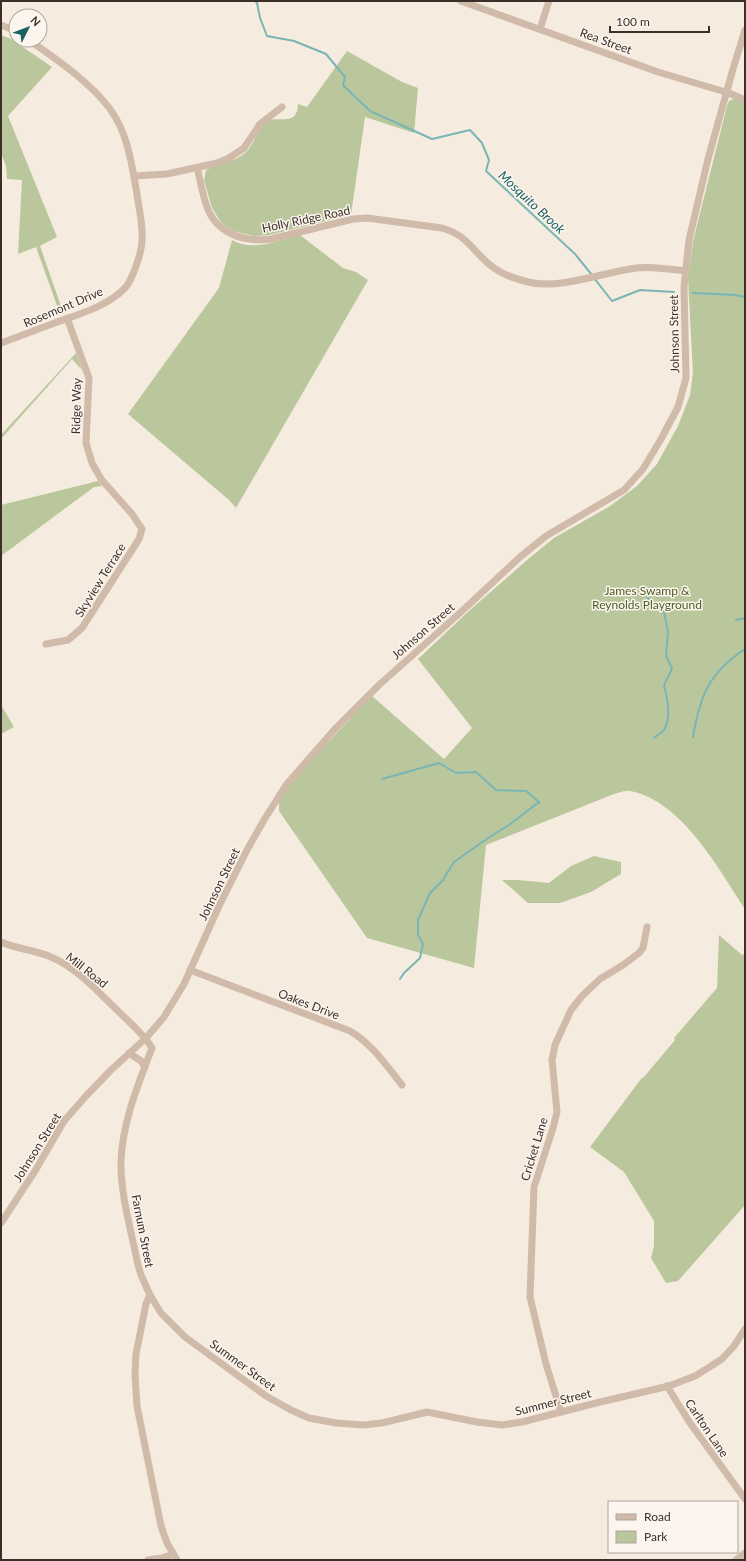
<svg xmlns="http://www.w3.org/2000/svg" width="746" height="1561" viewBox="0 0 746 1561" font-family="Lato,sans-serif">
<rect width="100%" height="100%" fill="#f6ebdf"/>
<g fill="#bac79d">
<polygon points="1,35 11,39 52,67 8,116 57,237 40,246 63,312 60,314 36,247 18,254 22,180 7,179 6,166 1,153"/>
<path d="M347,51L402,82L418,88L414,133L365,117L351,215L269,235L254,236L233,231L225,226L220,221L212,208L204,180L206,170C218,163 233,163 245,153C254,145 258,127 268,121C278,115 297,128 298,104L307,107Z"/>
<path d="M735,98L745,104V909C718,868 682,801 630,791C624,790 615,794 609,796L486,845L474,968L367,938L279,811V799L288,784L372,696L444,759L472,728L418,659L471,609L527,560L554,538L610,506L637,486L657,464L678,426L690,395L693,373L688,279L693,241L727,106L729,101Z"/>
<path d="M300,235L343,268L356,272L368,280L236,508L229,500L128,414L219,288L232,240C253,252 279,240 300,235Z"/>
<polygon points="76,353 82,370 72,359 1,439 1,435"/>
<polygon points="98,481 102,486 94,487 1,556 1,505"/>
<polygon points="1,705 14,727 1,734"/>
<polygon points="594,856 621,862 621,874 591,892 560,903 528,903 502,880 518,880 549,883 571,866"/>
<polygon points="719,935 742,955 745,953 745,1205 678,1281 666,1283 651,1258 654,1246 654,1221 624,1172 590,1147 641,1079 644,1077 675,1040 674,1038 717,988"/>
</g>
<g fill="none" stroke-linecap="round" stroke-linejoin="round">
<g stroke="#7ab5b6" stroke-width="2">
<polyline points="255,1 257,3 260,18 267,36 294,41 326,54 345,77 343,85 370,111 432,139 470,130 482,143 489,160 486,171 575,254 592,275"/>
<polyline points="594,278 612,301 640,290 674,292"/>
<polyline points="693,293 736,295 745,297"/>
<path d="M648,598L664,612L668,632L666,655L672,669L664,685C667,698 672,717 664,730C661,733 657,735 654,738"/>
<polyline points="736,620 745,618"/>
<path d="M693,737C700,695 709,673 745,649"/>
<polyline points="382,779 439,763 456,773 476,772 496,790 526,791 539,802"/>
<polyline points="400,979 404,973 420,958 423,944 418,935 418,920 430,893 443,880 454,862 488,838 509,825 539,802 539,803"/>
</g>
<g stroke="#d0baa9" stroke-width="7">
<polyline points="461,1 658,72 729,93 745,100"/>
<polyline points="1,25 16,31"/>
<polyline points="540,29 549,1"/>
<path d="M197,168C201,182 203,199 209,212C221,236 247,242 271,239L353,219L367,218L442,228C467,235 472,250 490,265C501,274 515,279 528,282C559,290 605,272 636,268C652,266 669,269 685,271"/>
<polyline points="134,176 167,174 217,163 229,158 244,148 260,124 282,107"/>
<path d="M1,343C18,337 35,330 52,324C76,315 107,307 125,288C133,279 142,251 142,240C143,224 139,209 137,194C132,166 128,133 110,109C90,82 56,59 29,40"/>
<polyline points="46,644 68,640 82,628 139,539 142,529 132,514 101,479 92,463 86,443 89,378 67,318"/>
<path d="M1,942C17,949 35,950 51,957C77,968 97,991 117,1010C129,1022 143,1033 152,1048C138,1085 122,1123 121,1162C120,1193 132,1234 138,1265L141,1275L150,1295L146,1304L136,1354L135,1375L137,1406L161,1526L167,1543L177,1560"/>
<path d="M190,970L350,1031C372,1044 386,1065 402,1085"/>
<polyline points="129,1053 141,1061 145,1067"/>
<polyline points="1,1223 35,1171 64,1121 86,1096 111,1070 146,1038 164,1017 184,984 219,906 247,850 264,820 286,785 334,730 379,685 461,612 520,557 546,536 624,490 643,469 661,439 678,407 686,378 684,287 689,240 708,159 733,69 745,30"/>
<polyline points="150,1295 161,1313 185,1337 266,1396 291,1410 309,1418 336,1423 363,1425 382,1423 427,1412 477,1422 502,1425 522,1422 596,1403 669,1386 695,1376 708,1368 722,1359 734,1346 745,1329"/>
<polyline points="667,1386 690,1423 745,1499"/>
<polyline points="561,1412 546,1364 530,1297 534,1187 553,1128 557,1112 552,1060 555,1045 571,1010 582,996 600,979 623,965 639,953 643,948 647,927"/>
<polyline points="148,1560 162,1558 173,1554"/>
<polyline points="736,1560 745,1553"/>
</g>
</g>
<g text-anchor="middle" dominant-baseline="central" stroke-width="3" stroke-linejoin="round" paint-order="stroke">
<g font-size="12" fill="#3c2f2a" stroke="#fcf5ed">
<text transform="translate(606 41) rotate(20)">Rea Street</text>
<text transform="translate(306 219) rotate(-12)">Holly Ridge Road</text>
<text transform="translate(63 307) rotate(-23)">Rosemont Drive</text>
<text transform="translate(674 334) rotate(-91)">Johnson Street</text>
<text transform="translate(76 406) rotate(-89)">Ridge Way</text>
<text transform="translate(100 580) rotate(-58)">Skyview Terrace</text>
<text transform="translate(423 631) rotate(-41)">Johnson Street</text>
<text transform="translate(219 884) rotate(-64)">Johnson Street</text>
<text transform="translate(87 970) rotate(38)">Mill Road</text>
<text transform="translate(309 1004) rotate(21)">Oakes Drive</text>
<text transform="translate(37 1147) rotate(-58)">Johnson Street</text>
<text transform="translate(534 1149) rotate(-73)">Cricket Lane</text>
<text transform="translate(143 1231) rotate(79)">Farnum Street</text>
<text transform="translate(243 1365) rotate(36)">Summer Street</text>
<text transform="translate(553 1402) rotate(-14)">Summer Street</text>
<text transform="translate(707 1428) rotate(56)">Carlton Lane</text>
</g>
<g font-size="12" fill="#4c5e2a" stroke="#fcf5ed">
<text x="647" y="590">James Swamp &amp;<tspan x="647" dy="14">Reynolds Playground</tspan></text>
</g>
<g font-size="13" font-style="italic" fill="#196063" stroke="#fcf5ed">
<text transform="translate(532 202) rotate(43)">Mosquito Brook</text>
</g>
</g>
<rect width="746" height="1561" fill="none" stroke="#3c2f2a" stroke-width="4"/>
<rect x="608" y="1501" width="130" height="52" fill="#fcf5ed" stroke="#afa69f"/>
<rect x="616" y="1514" width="20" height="6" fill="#d0baa9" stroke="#afa69f"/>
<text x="644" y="1521" font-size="12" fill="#3c2f2a">Road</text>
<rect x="616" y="1531" width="20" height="12" fill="#bac79d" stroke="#afa69f"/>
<text x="644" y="1541" font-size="12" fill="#3c2f2a">Park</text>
<g transform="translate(28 28) rotate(48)"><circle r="19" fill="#fcf5ed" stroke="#afa69f"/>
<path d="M0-3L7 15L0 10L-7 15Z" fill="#196063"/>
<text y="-6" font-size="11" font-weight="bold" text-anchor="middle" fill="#3c2f2a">N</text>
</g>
<path d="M610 26v6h99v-6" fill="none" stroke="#3c2f2a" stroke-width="2"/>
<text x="616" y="26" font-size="12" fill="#3c2f2a" stroke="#fcf5ed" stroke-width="3" paint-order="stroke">100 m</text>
</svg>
